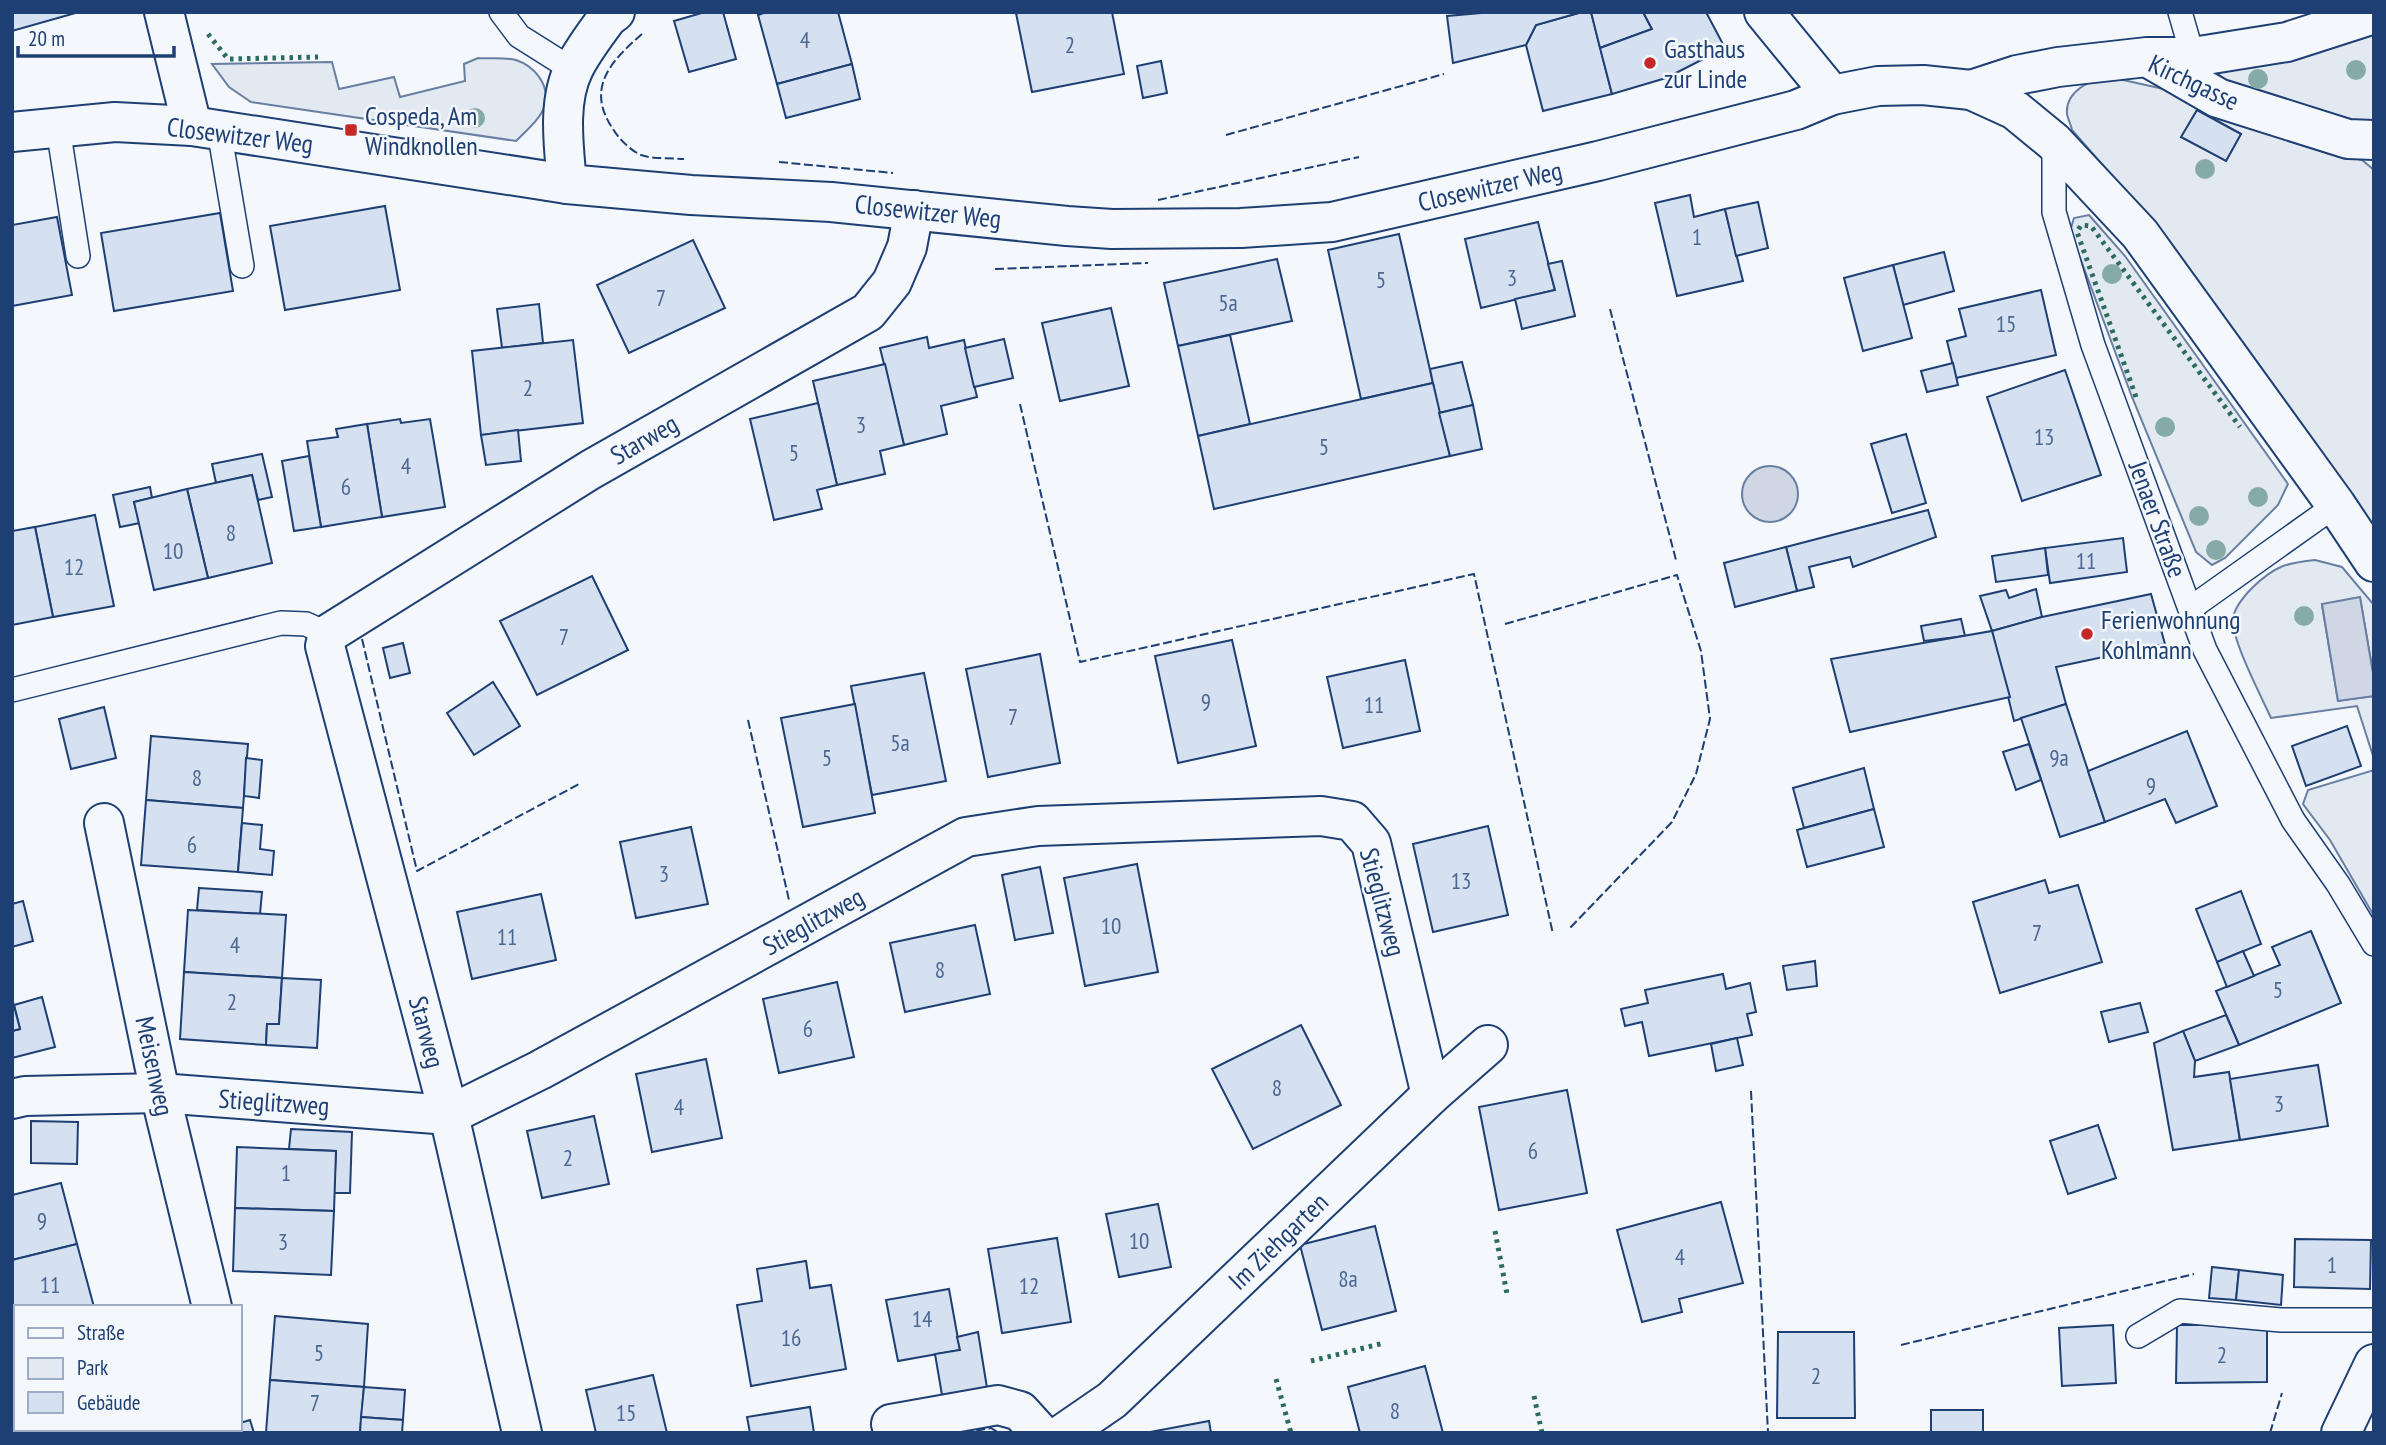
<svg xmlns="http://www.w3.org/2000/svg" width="2386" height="1445" viewBox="0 0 2386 1445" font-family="'PT Sans Narrow',sans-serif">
<rect width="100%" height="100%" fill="#f4f7fb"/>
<g fill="#e3e9f0" stroke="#687fa3" stroke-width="2" fill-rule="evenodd">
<polygon points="2374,32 2374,125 2246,96 2210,68"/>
<path d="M478,58C489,59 505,57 516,60C534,66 548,83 546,102C543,117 526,131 516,141L251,102L229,87L212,64L332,62L339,89L394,77L400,97L465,81L464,64Z"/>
<path d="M2110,77L2168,90L2272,135L2362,160L2374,170V526L2163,234L2072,130C2071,125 2068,119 2067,114C2065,91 2092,78 2110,77ZM2197,110L2241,134L2226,161L2182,136Z"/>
<polygon points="2089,215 2125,256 2288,484 2278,505 2225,558 2212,565 2196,552 2132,397 2070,231 2074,218"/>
<path d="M2315,560L2342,567L2374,605V679L2360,598L2322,605L2338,701L2374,696V759L2357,706L2271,718C2262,698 2230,637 2233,618C2235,606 2245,595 2253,587C2275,566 2286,563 2315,560Z"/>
<polygon points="2374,770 2374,916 2330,840 2303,804 2308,790"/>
</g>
<g fill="#cfd7e4" stroke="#687fa3" stroke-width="2">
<circle cx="1770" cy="494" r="28"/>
<polygon points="2360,597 2374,679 2374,696 2338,701 2322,604"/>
</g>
<g fill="#d5e0f0" stroke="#1d3f73" stroke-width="2">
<polygon points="12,12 79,12 12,31"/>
<polygon points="705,12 723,12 736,59 689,72 674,21"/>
<polygon points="767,12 838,12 852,64 777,84 758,15"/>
<polygon points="1022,12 1112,12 1124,74 1032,92 1016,13"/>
<polygon points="1582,12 1591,12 1612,94 1543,111 1526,45 1536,25"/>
<polygon points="1582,12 1536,25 1526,45 1453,63 1447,16 1493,12"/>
<polygon points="1591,12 1643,12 1652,29 1600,48"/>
<polygon points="1643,12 1706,12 1725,48 1666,78 1612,94 1600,48 1652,29"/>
<polygon points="1161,61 1167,93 1143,98 1137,66"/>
<polygon points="852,64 860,99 786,118 777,84"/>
<polygon points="2197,110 2241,134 2226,161 2181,137"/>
<polygon points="1690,195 1694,217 1725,209 1743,281 1677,296 1655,203"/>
<polygon points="1758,202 1768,248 1736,256 1725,209"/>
<polygon points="385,206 400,290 285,310 270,226"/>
<polygon points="220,213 233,291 114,311 101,233"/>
<polygon points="57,217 72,295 12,306 12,225"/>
<polygon points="1538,222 1555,290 1481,308 1465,239"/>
<polygon points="1399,234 1433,383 1361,399 1328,250"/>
<polygon points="693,240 725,308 629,353 597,285"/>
<polygon points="1944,252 1954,291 1903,305 1893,265"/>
<polygon points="1277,259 1292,321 1178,346 1164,283"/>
<polygon points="1562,261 1575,316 1522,329 1515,299 1555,290 1548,264"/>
<polygon points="1893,265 1912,338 1863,351 1844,278"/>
<polygon points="2041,290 2056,355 1956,378 1947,341 1966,336 1959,309"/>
<polygon points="539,304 543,343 502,348 497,309"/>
<polygon points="1111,308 1129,386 1060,401 1042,323"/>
<polygon points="1230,335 1250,424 1198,436 1178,346"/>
<polygon points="927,337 929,348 964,340 977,397 941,406 947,434 904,445 880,348"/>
<polygon points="1004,339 1013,378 974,387 965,348"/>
<polygon points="573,340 583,423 481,435 472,351"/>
<polygon points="1462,362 1473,405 1439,413 1430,369"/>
<polygon points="1953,363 1958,385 1927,392 1921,371"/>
<polygon points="885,364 904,445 880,451 885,474 837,485 813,381"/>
<polygon points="2065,370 2101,475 2022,501 1987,397"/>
<polygon points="1433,383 1450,456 1214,509 1198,436"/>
<polygon points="818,403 837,485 817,490 822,509 774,520 750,419"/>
<polygon points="1473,405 1482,449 1450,456 1439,413"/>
<polygon points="400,419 401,423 430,419 445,507 382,517 367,424"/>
<polygon points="367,424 382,517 321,527 307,441 338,437 336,429"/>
<polygon points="518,430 521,461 486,465 481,435"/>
<polygon points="1906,434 1926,503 1892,513 1871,444"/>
<polygon points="262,454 272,497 258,500 252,475 216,483 212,464"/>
<polygon points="309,456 321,527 294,531 282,461"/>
<polygon points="252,475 272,563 208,578 187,489"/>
<polygon points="150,487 152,498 134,502 140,523 120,527 113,495"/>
<polygon points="187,489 208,578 154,590 134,502"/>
<polygon points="1928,510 1936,537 1853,567 1850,557 1809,567 1814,587 1797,591 1786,547"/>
<polygon points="95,515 114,606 53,617 35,527"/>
<polygon points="35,527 53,617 12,625 12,531"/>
<polygon points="2123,538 2127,572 2050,583 2045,548"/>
<polygon points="1786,547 1797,591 1735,607 1724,563"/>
<polygon points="2045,548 2048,575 1996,582 1992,556"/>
<polygon points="592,576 628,650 537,695 500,621"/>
<polygon points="2036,589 2042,617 1992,631 1980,596 2006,590 2009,598"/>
<polygon points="2151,594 2165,644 2056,667 2066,704 2014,721 1992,631 2042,617"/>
<polygon points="1961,619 1965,636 1924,641 1921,626"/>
<polygon points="1992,631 2010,697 1850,732 1831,659"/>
<polygon points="1232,640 1256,746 1178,763 1155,656"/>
<polygon points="403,643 410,673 390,678 383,648"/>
<polygon points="1040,654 1060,763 988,777 966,669"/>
<polygon points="1405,660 1420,731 1343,748 1327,677"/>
<polygon points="924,673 946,781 872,795 851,686"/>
<polygon points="493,682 520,726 474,755 447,713"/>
<polygon points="855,704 875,813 803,827 781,718"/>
<polygon points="2066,704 2105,822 2060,837 2021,718"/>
<polygon points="104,707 116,758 71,769 59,719"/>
<polygon points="2347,726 2361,766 2306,786 2292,746"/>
<polygon points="2187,731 2217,806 2176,823 2165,799 2105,822 2088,771"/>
<polygon points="151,736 248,744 243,808 146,800"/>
<polygon points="2029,744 2041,780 2016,790 2003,752"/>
<polygon points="246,758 262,760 259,798 244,796"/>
<polygon points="1864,768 1874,809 1804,828 1793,788"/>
<polygon points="146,800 243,808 238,872 141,865"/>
<polygon points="1874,809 1884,847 1807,867 1797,830"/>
<polygon points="242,823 262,825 260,849 274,851 272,875 238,872"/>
<polygon points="1488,826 1508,915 1433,932 1413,844"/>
<polygon points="691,827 708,904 636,918 620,842"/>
<polygon points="1137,864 1158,972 1085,986 1064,878"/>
<polygon points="1040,867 1053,933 1015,940 1002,875"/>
<polygon points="2045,880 2049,893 2078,885 2102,962 2000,993 1973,902"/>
<polygon points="199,888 262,892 260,914 197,910"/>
<polygon points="2241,891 2261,944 2217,962 2196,909"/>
<polygon points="541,894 556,960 472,979 457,912"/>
<polygon points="23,901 33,941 12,947 12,904"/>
<polygon points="188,910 286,915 282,978 184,972"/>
<polygon points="975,925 990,994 905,1012 890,943"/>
<polygon points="2311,931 2341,1003 2239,1045 2216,991 2280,965 2272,947"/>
<polygon points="2243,951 2254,976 2227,987 2217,962"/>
<polygon points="1815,961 1817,986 1787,990 1783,966"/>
<polygon points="184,972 282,978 279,1024 267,1024 266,1045 180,1039"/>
<polygon points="1723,974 1726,989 1750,983 1756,1012 1747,1014 1752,1035 1649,1056 1642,1022 1625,1026 1621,1009 1648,1003 1645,990"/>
<polygon points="282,978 321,980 317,1048 266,1045 267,1024 279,1024"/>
<polygon points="837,982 854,1057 779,1073 763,999"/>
<polygon points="42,997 55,1047 12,1058 12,1031 20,1029 14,1005"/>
<polygon points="12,998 20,1029 12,1031"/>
<polygon points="2140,1003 2148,1032 2109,1042 2101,1012"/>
<polygon points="2226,1015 2239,1045 2195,1061 2183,1031"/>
<polygon points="1301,1025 1341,1105 1253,1149 1212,1069"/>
<polygon points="2183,1031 2195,1061 2194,1077 2229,1072 2240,1140 2173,1150 2154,1043"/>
<polygon points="1737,1038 1743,1065 1716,1071 1711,1044"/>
<polygon points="706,1059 722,1138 652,1152 636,1074"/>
<polygon points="2318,1065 2328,1126 2240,1140 2230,1079"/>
<polygon points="1567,1090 1587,1193 1499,1210 1479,1107"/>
<polygon points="594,1116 609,1184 542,1198 527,1131"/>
<polygon points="31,1121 78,1122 77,1164 31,1163"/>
<polygon points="2098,1125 2116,1178 2068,1194 2050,1141"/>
<polygon points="291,1129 352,1132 350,1193 334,1193 336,1151 289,1149"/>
<polygon points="237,1147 336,1151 334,1211 235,1208"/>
<polygon points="61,1183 77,1244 12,1260 12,1195"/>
<polygon points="1721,1202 1743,1283 1679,1299 1682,1312 1642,1322 1617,1230"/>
<polygon points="1158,1204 1171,1267 1119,1277 1106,1214"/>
<polygon points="235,1208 334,1211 331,1275 233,1271"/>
<polygon points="1375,1226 1396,1311 1322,1330 1300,1245"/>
<polygon points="1057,1238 1071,1322 1002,1333 988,1249"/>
<polygon points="2295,1239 2371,1240 2370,1289 2294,1287"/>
<polygon points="77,1244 94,1307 16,1307 16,1327 12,1328 12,1260"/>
<polygon points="806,1261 810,1288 831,1285 846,1369 751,1386 737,1305 762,1301 757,1269"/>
<polygon points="2212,1267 2239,1270 2236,1300 2209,1298"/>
<polygon points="2239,1270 2283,1275 2281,1305 2236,1300"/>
<polygon points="949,1289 960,1350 898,1361 886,1300"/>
<polygon points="275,1316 368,1324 364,1387 270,1380"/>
<polygon points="2113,1325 2116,1383 2062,1386 2059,1328"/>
<polygon points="2177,1325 2267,1325 2267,1382 2176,1383"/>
<polygon points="978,1332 987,1388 942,1395 935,1354 960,1350 957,1337"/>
<polygon points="1778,1332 1854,1332 1855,1418 1777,1418"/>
<polygon points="1425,1366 1443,1433 1360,1433 1348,1387"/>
<polygon points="653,1375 667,1433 596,1433 586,1390"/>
<polygon points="16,1380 16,1429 57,1429 43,1433 16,1433 12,1416 12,1381"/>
<polygon points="270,1380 364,1387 360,1433 266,1433"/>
<polygon points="364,1387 405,1390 403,1420 361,1417"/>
<polygon points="810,1407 814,1433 750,1433 747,1417"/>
<rect x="1931" y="1410" width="52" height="23"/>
<polygon points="361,1417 403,1420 402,1433 360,1433"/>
<polygon points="250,1420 254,1433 223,1433 222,1429 240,1429 240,1423"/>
<polygon points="1209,1421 1211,1433 1145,1433"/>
<polygon points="57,1429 123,1429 124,1433 43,1433"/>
</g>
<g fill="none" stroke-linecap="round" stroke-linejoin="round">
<defs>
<g id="lane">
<polyline points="501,12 519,36 573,70"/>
<polyline points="2180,12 2193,57"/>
<polyline points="58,128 78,256"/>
<polyline points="219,130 242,266"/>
<polyline points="2054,142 2054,212 2093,345 2205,650 2293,820 2338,884 2374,944"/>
<polyline points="2191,608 2336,505"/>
<polyline points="12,690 281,623 306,624 328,634"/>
<polyline points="2138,1336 2180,1311 2281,1320 2374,1320"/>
</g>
<g id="street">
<polyline points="164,12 192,126"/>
<polyline points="1764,12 1832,95"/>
<polyline points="2149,57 2193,57 2287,42 2374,14"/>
<polyline points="1971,90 2017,75 2058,67 2147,57 2218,98 2348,139 2374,140"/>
<polyline points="12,132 115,122 192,126 567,184 691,195 831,202 1067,226 1112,229 1241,228 1332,222 1598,161 1796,110 1832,95 1878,86 1923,85 1971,90 2015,110 2054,142 2140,234 2336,505 2374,562"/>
<path d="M567,184C564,148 557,102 574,68C583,50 596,33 608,17L615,12"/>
<polyline points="104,823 160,1093 212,1307"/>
<polyline points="12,1099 25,1096 160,1093 449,1115 540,1070 966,837 1038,826 1321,816 1352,821 1371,843 1431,1095"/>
<polyline points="891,1424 998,1405 1020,1411 1040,1433"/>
<polyline points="522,1433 449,1115 325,646 328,634 590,470 868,312 892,282 907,247 914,210"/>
<polyline points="1064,1433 1112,1400 1431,1095 1488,1045"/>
</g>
<polyline id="secondary" points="2341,1433 2374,1364"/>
</defs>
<use href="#lane" stroke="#1d3f73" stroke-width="26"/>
<use href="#street" stroke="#1d3f73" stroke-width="42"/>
<use href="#secondary" stroke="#1d3f73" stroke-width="42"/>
<use href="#lane" stroke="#f4f7fb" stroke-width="23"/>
<use href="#street" stroke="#f4f7fb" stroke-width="38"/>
<use href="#secondary" stroke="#f4f7fb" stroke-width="38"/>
<g stroke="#2c6c60" stroke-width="5" stroke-dasharray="3.5 5" stroke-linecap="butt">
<polyline points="208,34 228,59 318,57"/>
<polyline points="2136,397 2077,232 2081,225 2091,226 2240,427"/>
<polyline points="1495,1231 1507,1294"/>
<polyline points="1311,1361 1384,1343"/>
<polyline points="1276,1379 1291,1433"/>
<polyline points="1534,1396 1542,1433"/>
</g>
<g stroke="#1d3f73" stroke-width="2" stroke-dasharray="9 3.5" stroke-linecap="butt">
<path d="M642,34C611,61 585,88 613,129C619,139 630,150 641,155C652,159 671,158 684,159"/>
<polyline points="1226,135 1444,74"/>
<polyline points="779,162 893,173"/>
<polyline points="1158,200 1359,157"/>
<polyline points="995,269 1148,263"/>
<polyline points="1610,309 1676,560"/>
<polyline points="1020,404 1080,662 1474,574 1553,934"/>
<polyline points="1505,624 1677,575 1701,651 1710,719 1696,774 1672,822 1570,928"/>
<polyline points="362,639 417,871 579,784"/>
<polyline points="748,720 789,900"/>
<polyline points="1751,1091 1768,1433"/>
<polyline points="1901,1345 2194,1274"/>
<polyline points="964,1433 991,1428 999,1433"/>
<polyline points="2270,1433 2282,1393"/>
</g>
</g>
<g fill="#86aba6">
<circle cx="2356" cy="70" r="10"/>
<circle cx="2258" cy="79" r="10"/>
<circle cx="475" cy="118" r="10"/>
<circle cx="2205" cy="169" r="10"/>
<circle cx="2112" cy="274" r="10"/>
<circle cx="2165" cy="427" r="10"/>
<circle cx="2258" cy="497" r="10"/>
<circle cx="2199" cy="516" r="10"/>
<circle cx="2216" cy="550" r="10"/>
<circle cx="2304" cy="616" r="10"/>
</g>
<g fill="#c62828" stroke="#f4f7fb" stroke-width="2.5">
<circle cx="1650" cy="63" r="7"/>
<rect x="344" y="123" width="14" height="14" rx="3.5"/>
<circle cx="2087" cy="634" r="7"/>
</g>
<g text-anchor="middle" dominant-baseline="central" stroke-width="5" stroke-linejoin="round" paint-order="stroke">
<g font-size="23" fill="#4b6792">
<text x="805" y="39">4</text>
<text x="1070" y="44">2</text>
<text x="1697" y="236">1</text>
<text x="1512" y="277">3</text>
<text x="1381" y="279">5</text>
<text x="661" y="297">7</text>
<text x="1228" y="302">5a</text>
<text x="2006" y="323">15</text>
<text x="528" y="387">2</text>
<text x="861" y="424">3</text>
<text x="2044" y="436">13</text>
<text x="1324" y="446">5</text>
<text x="794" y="452">5</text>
<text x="406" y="465">4</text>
<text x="346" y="486">6</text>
<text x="231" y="532">8</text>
<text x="173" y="550">10</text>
<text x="2086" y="560">11</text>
<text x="74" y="566">12</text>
<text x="564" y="636">7</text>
<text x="1206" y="701">9</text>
<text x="1374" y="704">11</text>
<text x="1013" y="716">7</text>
<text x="900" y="742">5a</text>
<text x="827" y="757">5</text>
<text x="2059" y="757">9a</text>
<text x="197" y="777">8</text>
<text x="2151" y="785">9</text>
<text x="192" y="844">6</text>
<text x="664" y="873">3</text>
<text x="1461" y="880">13</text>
<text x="1111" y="925">10</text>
<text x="2037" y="932">7</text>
<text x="507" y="936">11</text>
<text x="235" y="944">4</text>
<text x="940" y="969">8</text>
<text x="2278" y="989">5</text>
<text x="232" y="1001">2</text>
<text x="808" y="1028">6</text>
<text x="1277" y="1087">8</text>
<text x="2279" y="1103">3</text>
<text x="679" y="1106">4</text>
<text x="1533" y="1150">6</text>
<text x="568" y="1157">2</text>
<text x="286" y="1172">1</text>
<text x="42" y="1220">9</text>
<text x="1139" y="1240">10</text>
<text x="283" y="1241">3</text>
<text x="1680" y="1256">4</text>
<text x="2332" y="1264">1</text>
<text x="1348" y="1278">8a</text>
<text x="50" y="1284">11</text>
<text x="1029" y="1285">12</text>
<text x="922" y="1318">14</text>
<text x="791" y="1337">16</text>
<text x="319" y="1352">5</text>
<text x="2222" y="1354">2</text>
<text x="1816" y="1375">2</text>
<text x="315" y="1402">7</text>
<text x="1395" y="1410">8</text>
<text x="626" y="1412">15</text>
</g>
<g font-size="26" fill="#1d3f73" stroke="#f4f7fb" text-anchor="start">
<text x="1664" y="48">Gasthaus<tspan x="1664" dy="30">zur Linde</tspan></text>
<text x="365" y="115">Cospeda, Am<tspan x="365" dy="30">Windknollen</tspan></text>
<text x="2101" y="619">Ferienwohnung<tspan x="2101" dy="30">Kohlmann</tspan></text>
</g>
<g font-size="26" fill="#1d3f73" stroke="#f4f7fb">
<text transform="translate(2194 82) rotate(25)">Kirchgasse</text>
<text transform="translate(240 135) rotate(7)">Closewitzer Weg</text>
<text transform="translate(1490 186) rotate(-13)">Closewitzer Weg</text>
<text transform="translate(928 211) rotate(6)">Closewitzer Weg</text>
<text transform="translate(644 439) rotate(-30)">Starweg</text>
<text transform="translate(2158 519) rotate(70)">Jenaer Straße</text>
<text transform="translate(1383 902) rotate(75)">Stieglitzweg</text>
<text transform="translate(813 921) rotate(-29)">Stieglitzweg</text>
<text transform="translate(427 1032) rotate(75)">Starweg</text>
<text transform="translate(155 1066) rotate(78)">Meisenweg</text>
<text transform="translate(274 1102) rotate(4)">Stieglitzweg</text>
<text transform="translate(1278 1241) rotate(-44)">Im Ziehgarten</text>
</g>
</g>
<rect width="2386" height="1445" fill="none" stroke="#1d3f73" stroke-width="28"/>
<rect x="14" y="1305" width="228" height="126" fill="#f4f7fb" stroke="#9eadc5" stroke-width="2"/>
<rect x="28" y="1328" width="35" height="10" fill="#f4f7fb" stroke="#9eadc5" stroke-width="2"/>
<text x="77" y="1340" font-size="21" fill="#1d3f73">Straße</text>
<rect x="28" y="1358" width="35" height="21" fill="#e3e9f0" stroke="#9eadc5" stroke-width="2"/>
<text x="77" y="1375" font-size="21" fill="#1d3f73">Park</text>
<rect x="28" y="1392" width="35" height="21" fill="#d5e0f0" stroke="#9eadc5" stroke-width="2"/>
<text x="77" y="1410" font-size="21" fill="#1d3f73">Gebäude</text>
<path d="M18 46v10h156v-10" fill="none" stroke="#1d3f73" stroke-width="3.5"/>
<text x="28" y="46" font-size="21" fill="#1d3f73" stroke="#f4f7fb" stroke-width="5" paint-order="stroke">20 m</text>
</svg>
